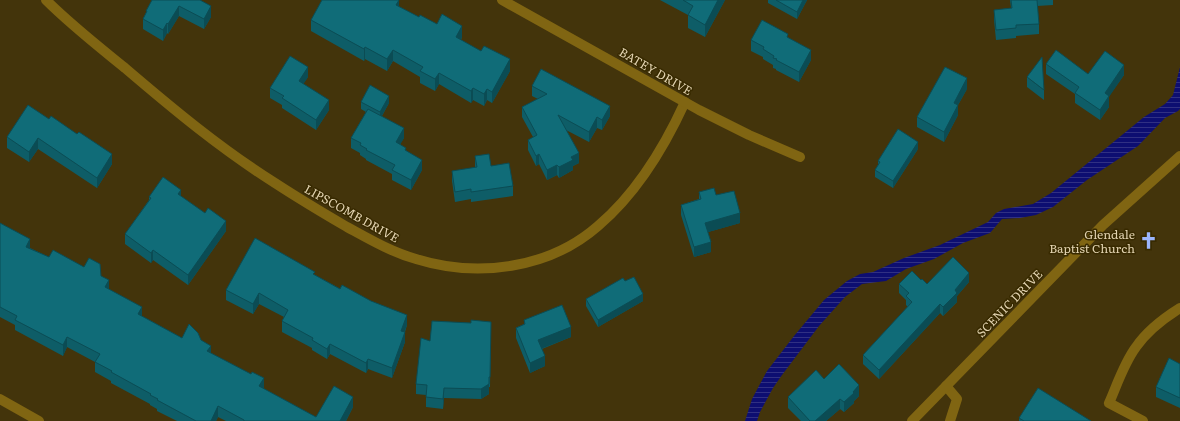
<svg xmlns="http://www.w3.org/2000/svg" width="1180" height="421" viewBox="0 0 1180 421" font-family="Literata,serif">
<defs>
<pattern id="water-rules" width="6" height="5" patternUnits="userSpaceOnUse"><rect width="6" height="5" fill="#0d0e71"/><path d="M0 2.5h6" fill="none" stroke="#303083"/></pattern>
</defs>
<rect width="100%" height="100%" fill="#43340b"/>
<polygon fill="url(#water-rules)" points="1180,67 1180,109 1178,111 1165,118 1138,146 1087,180 1053,207 1036,215 1020,218 1002,219 990,233 963,243 934,259 906,269 886,281 862,284 845,297 819,326 782,375 773,388 760,412 757,421 745,421 752,399 767,371 794,336 824,300 847,281 860,274 873,272 904,258 940,245 988,222 996,213 1004,209 1033,204 1051,193 1144,117 1165,104 1173,95"/>
<g fill="none" stroke-linecap="round" stroke-linejoin="round">
<path stroke="#806512" stroke-width="10" d="M1143,421L1109,403C1117,385 1124,363 1136,347C1147,331 1164,318 1180,308"/>
<g stroke="#806512" stroke-width="10">
<path d="M46,0C71,25 98,46 125,68C173,109 221,149 275,183C298,198 323,213 347,227C369,239 391,252 416,259C477,278 549,269 598,226C637,193 664,148 685,102"/>
<polyline points="502,0 699,110 749,135 800,157"/>
<polyline points="946,386 957,399 950,421"/>
<polyline points="0,399 39,421"/>
<polyline points="912,421 1103,225 1180,156"/>
</g>
</g>
<g fill="#0e5d67">
<polygon points="200,0 211,17 204,29 179,16 168,34 167,33 163,41 143,29 143,19 146,13 146,11"/>
<polygon points="660,0 725,0 705,37 688,28 688,15"/>
<polygon points="768,0 807,0 797,19 768,3"/>
<polygon points="1010,0 1053,0 1053,5 1037,6 1039,24 1039,34 1016,36 1016,38 996,40 994,20 994,10 1011,8"/>
<polygon points="399,7 419,17 462,37 461,40 510,71 492,103 487,100 484,106 473,100 471,103 439,84 435,91 420,83 420,77 393,61 387,71 365,59 364,61 311,31 311,20"/>
<polygon points="788,38 811,60 799,82 776,70 776,69 773,68 773,65 763,59 763,57 751,51 751,40"/>
<polygon points="1046,64 1088,74 1124,75 1109,96 1109,107 1100,120 1075,103 1075,94 1046,74"/>
<polygon points="308,77 303,84 329,110 316,130 282,108 282,105 270,98 270,88"/>
<polygon points="1027,77 1044,90 1044,100 1027,87"/>
<polygon points="532,86 610,116 602,130 597,128 589,142 566,130 579,163 573,166 573,170 559,178 557,175 547,180 539,164 536,166 528,150 528,140 533,137 522,117 522,107 538,99 532,96"/>
<polygon points="967,89 958,105 958,115 944,142 917,127 917,117"/>
<polygon points="361,102 389,103 382,116 404,138 400,144 422,170 411,190 392,180 392,174 366,160 366,159 360,155 360,153 351,148 351,138 366,112 361,109"/>
<polygon points="49,119 112,164 97,188 38,149 29,162 7,148 7,137"/>
<polygon points="918,149 893,188 875,177 875,170 878,165 878,161"/>
<polygon points="475,156 491,166 513,186 513,196 471,202 471,199 455,202 452,181 452,171 475,168"/>
<polygon points="699,192 716,195 740,223 708,232 711,252 694,257 681,215 681,205 699,199"/>
<polygon points="181,196 226,231 188,285 153,260 151,263 125,244 125,234 149,200 149,197"/>
<polygon points="0,223 30,248 49,257 101,276 109,289 142,316 182,338 201,340 211,353 264,389 316,417 353,407 346,421 226,421 218,417 216,421 177,421 157,411 157,409 150,405 150,404 111,383 111,381 95,372 95,362 67,347 63,356 15,330 15,325 0,317"/>
<polygon points="315,275 407,325 405,332 405,342 392,378 368,369 366,373 330,354 327,359 312,350 312,348 282,332 282,321 284,317 259,304 253,314 226,300 226,290"/>
<polygon points="921,280 927,284 969,282 957,296 957,302 943,316 940,313 879,379 863,364 863,355 908,307 906,305 906,300 899,293 899,284"/>
<polygon points="625,281 643,301 598,327 586,306 586,299"/>
<polygon points="524,320 571,337 542,349 545,366 530,373 516,338 516,328 524,324"/>
<polygon points="491,322 490,387 489,387 489,394 481,399 444,398 443,409 426,407 426,395 416,394 416,384 430,341 471,323"/>
<polygon points="1180,364 1180,408 1156,397 1156,387"/>
<polygon points="824,379 859,396 854,401 854,403 844,412 840,409 826,421 801,421 788,408 788,397"/>
<polygon points="1019,418 1091,421 1019,421"/>
</g>
<g fill="#0b4c54">
<polygon points="399,0 399,11 396,5"/>
<polygon points="718,0 725,0 705,37 705,25"/>
<polygon points="803,0 807,0 797,19 797,12"/>
<polygon points="179,6 179,16 168,34 168,24"/>
<polygon points="211,6 211,17 204,29 204,19"/>
<polygon points="167,23 167,33 163,41 163,30"/>
<polygon points="462,26 462,37 456,48 456,37"/>
<polygon points="365,47 365,59 364,61 364,49"/>
<polygon points="393,50 393,61 387,71 387,59"/>
<polygon points="811,50 811,60 799,82 799,72"/>
<polygon points="510,59 510,71 492,103 492,92"/>
<polygon points="1124,65 1124,75 1109,97 1109,96 1109,107 1100,120 1100,110 1105,93"/>
<polygon points="308,67 308,77 299,91 299,81"/>
<polygon points="439,73 439,84 435,91 435,79"/>
<polygon points="967,78 967,89 958,105 958,115 944,142 944,132 954,103"/>
<polygon points="473,88 473,100 471,103 471,91"/>
<polygon points="487,89 487,100 484,106 484,94"/>
<polygon points="389,96 389,103 380,119 380,112"/>
<polygon points="329,100 329,110 316,130 316,120"/>
<polygon points="610,106 610,116 602,130 602,120"/>
<polygon points="597,117 597,128 589,142 589,132"/>
<polygon points="404,128 404,138 396,152 396,142"/>
<polygon points="38,138 38,149 29,162 29,152"/>
<polygon points="918,142 918,149 893,188 893,181"/>
<polygon points="579,153 579,163 573,166 573,170 559,178 559,167 571,157"/>
<polygon points="112,154 112,164 97,188 97,178"/>
<polygon points="539,154 539,164 536,166 536,156"/>
<polygon points="422,160 422,170 411,190 411,180"/>
<polygon points="557,165 557,175 547,180 547,170"/>
<polygon points="181,190 181,200 178,194"/>
<polygon points="740,213 740,223 705,233 705,223"/>
<polygon points="226,221 226,231 188,285 188,275"/>
<polygon points="30,239 30,249 26,247"/>
<polygon points="711,242 711,252 694,257 694,247"/>
<polygon points="153,250 153,260 151,263 151,253"/>
<polygon points="969,273 969,282 957,296 957,302 943,316 943,307 955,290"/>
<polygon points="109,280 109,290 105,287"/>
<polygon points="259,293 259,304 253,314 253,304"/>
<polygon points="643,294 643,301 598,327 598,320"/>
<polygon points="940,304 940,313 879,379 879,370"/>
<polygon points="142,307 142,317 138,314"/>
<polygon points="407,315 407,325 401,341 401,331"/>
<polygon points="571,327 571,337 538,350 538,340"/>
<polygon points="405,332 405,342 392,378 392,368"/>
<polygon points="67,337 67,347 63,356 63,345"/>
<polygon points="330,344 330,354 327,359 327,349"/>
<polygon points="211,346 211,356 207,351"/>
<polygon points="545,356 545,366 530,373 530,363"/>
<polygon points="368,359 368,369 366,373 366,363"/>
<polygon points="489,377 489,394 481,399 481,389"/>
<polygon points="264,378 264,389 259,386"/>
<polygon points="859,385 859,396 854,401 854,403 844,412 844,402 853,392"/>
<polygon points="444,388 444,398 443,409 443,399"/>
<polygon points="353,397 353,407 346,421 340,421"/>
<polygon points="840,399 840,409 826,421 815,421"/>
<polygon points="218,406 218,417 216,421 211,421"/>
</g>
<g fill="#106c78" stroke="#0b4c54">
<polygon points="152,0 200,0 211,6 204,19 179,6 168,24 167,23 163,30 143,19 147,11 146,11"/>
<polygon points="322,0 399,0 396,5 419,17 420,15 437,24 442,14 462,26 456,37 481,51 484,46 510,59 492,92 487,89 484,94 473,88 471,91 439,73 435,79 420,71 423,67 393,50 387,59 365,47 364,49 311,20"/>
<polygon points="683,0 718,0 705,25 688,15 693,6"/>
<polygon points="776,0 803,0 797,12"/>
<polygon points="1011,0 1037,0 1039,24 1016,25 1016,28 996,30 994,10 1012,8"/>
<polygon points="762,20 788,34 787,37 811,50 799,72 776,60 777,59 773,58 774,56 763,49 764,47 751,40"/>
<polygon points="1056,50 1088,74 1105,51 1124,65 1105,93 1109,96 1100,110 1075,93 1079,87 1046,64"/>
<polygon points="290,56 308,67 299,81 329,100 316,120 282,98 284,96 270,88"/>
<polygon points="1042,57 1044,90 1027,77"/>
<polygon points="945,67 967,78 954,103 958,105 944,132 917,117"/>
<polygon points="541,69 610,106 602,120 597,117 589,132 558,115 579,153 571,157 573,160 559,167 557,165 547,170 539,154 536,156 528,140 537,135 522,107 547,94 532,86"/>
<polygon points="370,85 389,96 380,112 361,102"/>
<polygon points="28,105 49,119 51,116 77,134 79,132 112,154 97,178 38,138 29,152 7,137"/>
<polygon points="368,109 404,128 396,142 406,148 405,150 422,160 411,180 392,170 395,165 366,150 367,149 360,145 361,143 351,138"/>
<polygon points="898,129 918,142 893,181 875,170 880,162 878,161"/>
<polygon points="489,154 491,166 509,163 513,186 471,192 471,189 455,192 452,171 477,167 475,156"/>
<polygon points="163,177 181,190 178,194 205,213 208,208 226,221 188,275 153,250 151,253 125,234 151,198 149,197"/>
<polygon points="714,188 716,195 734,191 740,213 705,223 711,242 694,247 681,205 701,199 699,192"/>
<polygon points="0,223 30,239 26,247 49,257 53,250 84,267 89,258 100,264 101,276 109,280 105,287 142,307 138,314 182,338 189,324 198,333 201,340 211,346 207,351 251,374 252,372 264,378 259,386 316,417 334,386 353,397 340,421 244,421 244,420 218,406 211,421 196,421 157,400 158,399 150,395 151,394 111,372 112,371 95,362 100,354 67,337 63,345 15,320 17,316 0,307"/>
<polygon points="255,238 315,272 313,274 340,289 342,285 371,301 407,315 401,331 405,332 392,368 368,359 366,363 330,344 327,349 312,340 313,338 282,321 288,310 259,293 253,304 226,290"/>
<polygon points="953,257 969,273 955,290 957,293 943,307 940,304 879,370 863,355 912,302 906,296 909,293 899,284 912,271 921,280 922,279 927,284"/>
<polygon points="634,277 643,294 598,320 586,299 623,278 625,281"/>
<polygon points="562,305 571,327 538,340 545,356 530,363 516,328 525,324 524,320"/>
<polygon points="471,320 491,322 490,377 489,377 489,384 481,389 444,388 443,399 426,397 427,385 416,384 421,338 430,341 432,321 471,323"/>
<polygon points="1169,358 1180,364 1180,398 1156,387"/>
<polygon points="839,364 859,385 853,392 854,393 844,402 840,399 815,421 810,421 788,397 816,370 824,379"/>
<polygon points="1038,388 1091,421 1024,421 1019,418"/>
</g>
<defs>
<symbol id="church-bare" viewBox="-9 -9 18 18"><path d="M-1.2-6h2.4v3.5h3.3v2.4h-3.3V6h-2.4V-.1h-3.3v-2.4h3.3Z" fill="#9bb5fd" stroke="#382a00" stroke-width="2.5" paint-order="stroke"/></symbol>
</defs>
<g fill-rule="evenodd">
<use href="#church-bare" x="1136" y="228" width="25" height="25"/>
</g>
<g text-anchor="middle" dominant-baseline="central" stroke-width="3" stroke-linejoin="round" paint-order="stroke">
<g font-size="12" fill="#e2d3b0" stroke="#382a00">
<text transform="translate(656 71) rotate(30)">BATEY DRIVE</text>
<text transform="translate(352 213) rotate(29)">LIPSCOMB DRIVE</text>
<text transform="translate(1009 303) rotate(-46)">SCENIC DRIVE</text>
</g>
<g font-size="12" fill="#e2d3b0" stroke="#382a00" text-anchor="end">
<text x="1135" y="234">Glendale<tspan x="1135" dy="14">Baptist Church</tspan></text>
</g>
</g>
</svg>
